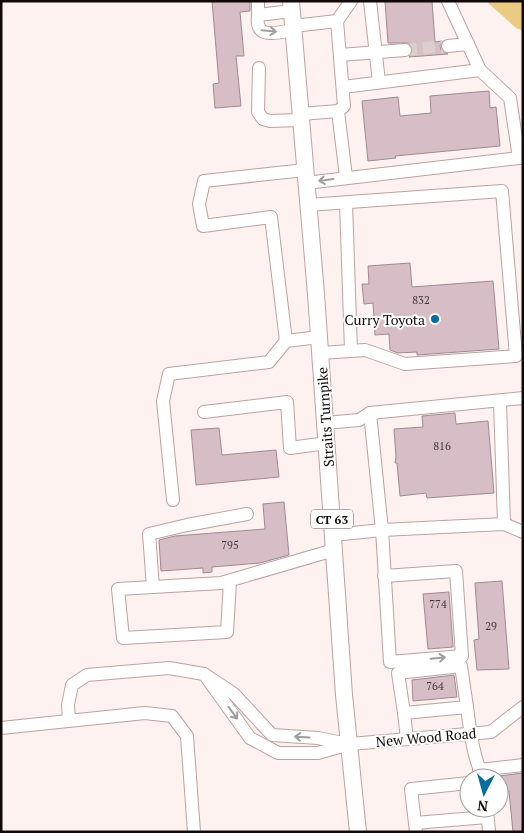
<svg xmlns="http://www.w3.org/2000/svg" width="524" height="833" viewBox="0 0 524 833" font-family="'PT Serif',serif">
<rect width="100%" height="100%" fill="#fdf2f0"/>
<polygon fill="#eacb82" points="486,1 523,1 523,31 516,28"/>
<g fill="#d7bec6" stroke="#a18991">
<polygon points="212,1 250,1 250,11 240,12 244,56 236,56 241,106 215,108 213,84 219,83"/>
<polygon points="385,1 432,1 435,42 442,41 440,46 441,50 448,54 409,57 413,50 409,43 388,43"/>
<polygon points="489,91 490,108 496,107 500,146 395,156 396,158 368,161 362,101 398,97 400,116 431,113 430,96"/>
<polygon points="410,263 412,287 493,281 499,349 417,355 417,352 398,353 390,350 389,334 375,335 373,303 364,304 362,284 369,284 368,266"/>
<polygon points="455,413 456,424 488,421 494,493 427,498 426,493 400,496 397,463 395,463 396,457 394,429 423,427 422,416"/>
<polygon points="219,428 222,455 276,450 279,477 196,485 191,430"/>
<polygon points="284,502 289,555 260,563 212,567 212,572 203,573 203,568 161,571 159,540 175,536 265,529 263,504"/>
<polygon points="502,581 509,669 477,670 474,640 479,639 475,583"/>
<polygon points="449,592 453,647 428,649 423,594"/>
<polygon points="454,675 457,697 413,701 412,680"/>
<polygon points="523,773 523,832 513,832 509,791 499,791 499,776"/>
</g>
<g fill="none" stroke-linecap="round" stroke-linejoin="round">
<polyline stroke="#dacfcd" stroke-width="12" stroke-dasharray="12 6" stroke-linecap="butt" points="405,50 448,46"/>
<defs>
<g id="minor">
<polyline points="370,1 379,82"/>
<polyline points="448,1 480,70 510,98 519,158 523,158"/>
<path d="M292,11L258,15C258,18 257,24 259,27C263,38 285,31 293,30"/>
<polyline points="258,15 258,1"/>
<polyline points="337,21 351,1"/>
<polyline points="293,26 337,21 344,106 338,111 301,114"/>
<polyline points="448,46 468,44"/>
<polyline points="340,55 405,50"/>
<polyline points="259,68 258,112 263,119 270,121 301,120"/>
<polyline points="343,87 480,70"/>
<polyline points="338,111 346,177"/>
<polyline points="305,170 204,181 199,204 203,226 271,217 286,341 319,337"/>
<polyline points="306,183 519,158"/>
<polyline points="346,203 351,351"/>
<polyline points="308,205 502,191 516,356 405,364 365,350 320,353"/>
<polyline points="500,401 504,524"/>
<polyline points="204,412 287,402 290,448 327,443"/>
<polyline points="325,423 359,420 370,413 523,398"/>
<polyline points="173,500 163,401 169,374 269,362 286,341"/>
<polyline points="247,514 187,525 149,534 153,587 221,583 334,550"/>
<polyline points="333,535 382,530 370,413"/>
<polyline points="384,576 456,571 462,656 390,662 382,530 504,524 523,532"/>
<polyline points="153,587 118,589 123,638 227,632 230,581"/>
<polyline points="204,674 250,738 278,753 318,753 350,744 491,732 523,707"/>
<path d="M467,707C470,731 473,756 483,778"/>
<polyline points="404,713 398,673 461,666 467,707 404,713 407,739"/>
<polyline points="69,720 68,705 72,685 87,675 169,668 204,674 234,694 272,735 318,738 348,744"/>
<polyline points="1,728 145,713 172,716 187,736 194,832"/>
<polyline points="479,770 523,765"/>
<polyline points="487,808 489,832"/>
<polyline points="415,823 487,817"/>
<polyline points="416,832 411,789 469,783"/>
</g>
<polyline id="major" points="291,1 316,294 344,695 358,832"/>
</defs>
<use href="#minor" stroke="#bca29f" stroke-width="14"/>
<use href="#major" stroke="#bca29f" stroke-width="18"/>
<use href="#minor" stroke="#fff" stroke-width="12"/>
<use href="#major" stroke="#fff" stroke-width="16"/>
</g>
<defs><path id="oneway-shaft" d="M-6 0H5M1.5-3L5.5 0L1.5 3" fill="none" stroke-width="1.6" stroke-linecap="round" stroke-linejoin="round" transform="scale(1.25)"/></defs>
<g stroke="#a09d9c">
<use href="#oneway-shaft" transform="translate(269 31) rotate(5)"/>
<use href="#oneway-shaft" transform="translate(326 180) rotate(172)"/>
<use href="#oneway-shaft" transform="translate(438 658) rotate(-5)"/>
<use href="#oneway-shaft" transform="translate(233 713) rotate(54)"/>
<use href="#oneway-shaft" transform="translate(302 737) rotate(-177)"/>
</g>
<circle fill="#026d9a" stroke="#fff" stroke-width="2" cx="435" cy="319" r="5"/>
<g text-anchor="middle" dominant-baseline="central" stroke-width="4" stroke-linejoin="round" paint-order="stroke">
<g font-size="11" fill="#423638">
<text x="421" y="300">832</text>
<text x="442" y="446">816</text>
<text x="230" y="545">795</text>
<text x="438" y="604">774</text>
<text x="491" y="626">29</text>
<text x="435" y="686">764</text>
</g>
<rect fill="#fff" stroke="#585352" stroke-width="1" x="311" y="509.5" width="42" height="19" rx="4"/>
<g font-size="12" font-weight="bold" fill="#110908">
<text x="332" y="519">CT 63</text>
</g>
<g font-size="14" fill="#110908" stroke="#fff" text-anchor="end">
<text x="425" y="319">Curry Toyota</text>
</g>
<g font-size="14" fill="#110908" stroke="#fff">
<text transform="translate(325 417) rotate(-94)">Straits Turnpike</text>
<text transform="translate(426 737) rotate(-5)">New Wood Road</text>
</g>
</g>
<rect width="524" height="833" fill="none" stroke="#110908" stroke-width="5"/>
<g transform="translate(484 793) rotate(186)"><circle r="24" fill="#ffffff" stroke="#a09d9c"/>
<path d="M0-4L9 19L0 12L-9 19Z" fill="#026d9a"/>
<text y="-8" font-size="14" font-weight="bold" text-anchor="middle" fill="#110908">N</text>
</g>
</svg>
